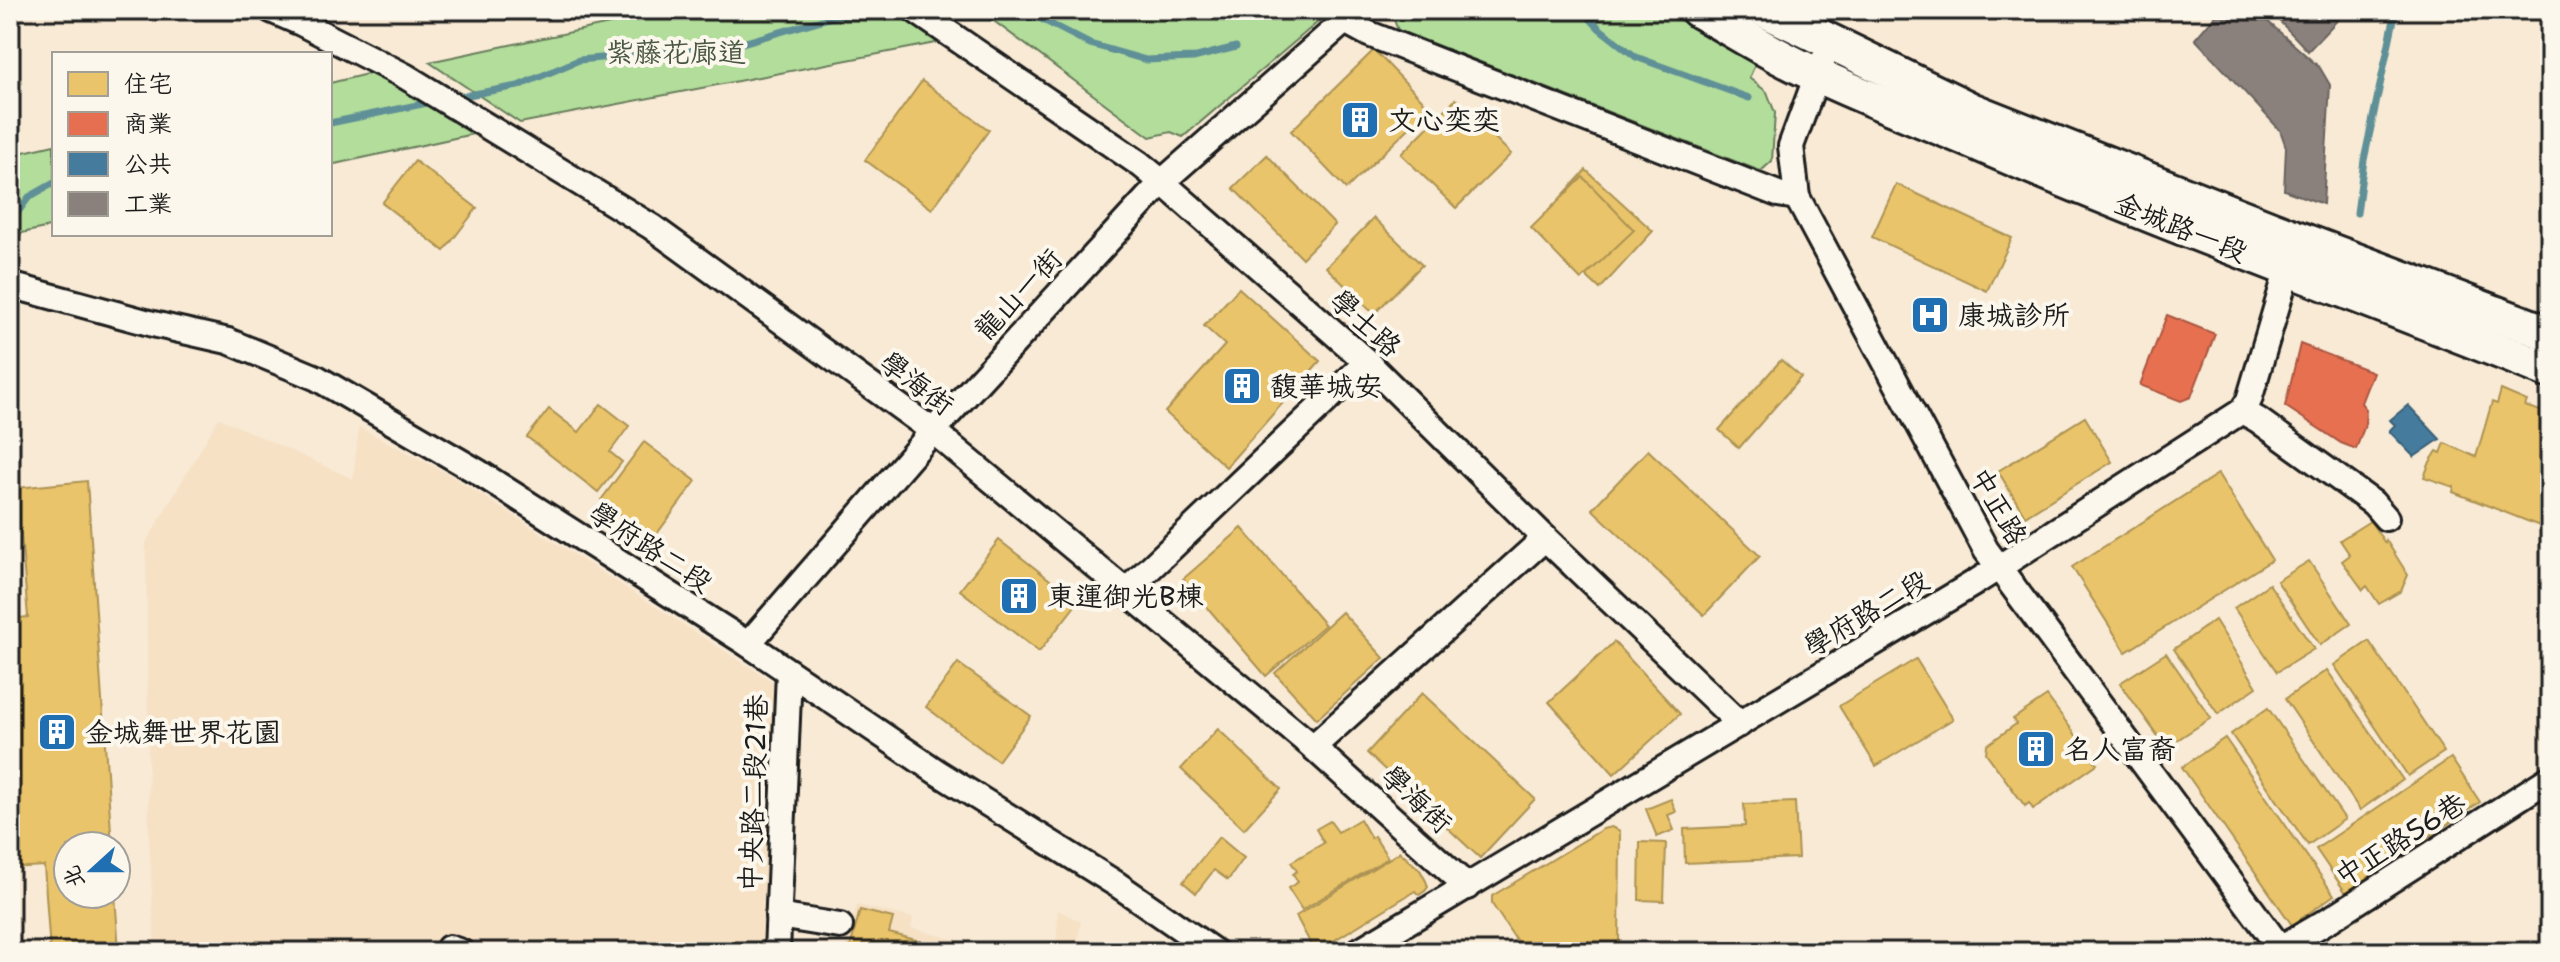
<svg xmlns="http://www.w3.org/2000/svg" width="2560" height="962" viewBox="0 0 2560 962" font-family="'Shantell Sans','LXGW WenKai TC',sans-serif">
<rect width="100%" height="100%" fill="#f8ead5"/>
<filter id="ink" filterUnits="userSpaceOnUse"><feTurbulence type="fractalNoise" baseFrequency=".0125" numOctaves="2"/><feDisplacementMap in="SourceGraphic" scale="16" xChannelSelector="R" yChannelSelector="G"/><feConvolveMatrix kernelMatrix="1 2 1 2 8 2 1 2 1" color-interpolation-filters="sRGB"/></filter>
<g filter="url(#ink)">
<g fill="#f6e1c5">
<polygon points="219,418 353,479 359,427 450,475 776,684 762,952 155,952 149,835 146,543"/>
<polygon points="857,905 913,918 911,928 1001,952 843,952"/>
<polygon points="1058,910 1081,922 1078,937 1083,952 1056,952"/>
</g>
<g fill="#b2dd9a" stroke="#677c5b" stroke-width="2">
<polygon points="676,10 902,10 946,41 520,123 429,62"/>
<polygon points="979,10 1332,10 1183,137 1171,132 1150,137"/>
<polygon points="1393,10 1663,10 1755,65 1749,78 1767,92 1775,113 1772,161 1761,171 1755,169 1398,30 1392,15"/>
<polygon points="375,72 473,134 330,165 330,83"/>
<polygon points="54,145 54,226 22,233 10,253 10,155"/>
</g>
<g fill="#e9c46a" stroke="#ac9253" stroke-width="2">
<polygon points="1374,50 1430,108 1346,189 1291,131"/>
<polygon points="922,81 989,130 932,209 865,160"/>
<polygon points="1456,99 1511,154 1456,208 1401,154"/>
<polygon points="1267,155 1335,225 1302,258 1233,188"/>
<polygon points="415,161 477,208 444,251 382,203"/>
<polygon points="1586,170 1653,231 1600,289 1534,227"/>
<polygon points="1583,177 1634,230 1581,280 1531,228"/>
<polygon points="1896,184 2012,238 1987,291 1872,237"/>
<polygon points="1374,218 1422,265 1374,314 1326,267"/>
<polygon points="1239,288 1320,361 1226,467 1165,412 1225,345 1204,326"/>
<polygon points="1781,360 1801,377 1739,448 1719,430"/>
<polygon points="2501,390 2527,401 2525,406 2550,414 2550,530 2453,492 2454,487 2424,477 2430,462 2437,451 2441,453 2445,443 2476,457 2492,402 2497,404"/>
<polygon points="601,404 629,426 610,452 622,462 598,492 527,437 549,409 579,432"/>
<polygon points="2085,417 2112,462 2025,516 1998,471"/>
<polygon points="644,442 696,481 653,539 601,500"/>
<polygon points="1648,450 1760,556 1704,615 1592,509"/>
<polygon points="2218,474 2272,560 2126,652 2072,567"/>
<polygon points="87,481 112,846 68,846 68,894 115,894 119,952 50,952 44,866 10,868 10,619 28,617 17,488"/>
<polygon points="2370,521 2385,543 2386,540 2408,575 2401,591 2379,604 2367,586 2363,590 2342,561 2350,555 2340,540"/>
<polygon points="1242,528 1325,625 1266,676 1183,579"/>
<polygon points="999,540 1078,602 1039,652 960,590"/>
<polygon points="2309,561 2351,624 2320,645 2277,581"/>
<polygon points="2269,584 2314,649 2277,672 2234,608"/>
<polygon points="1342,612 1384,658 1317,719 1275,673"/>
<polygon points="2215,620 2257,687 2218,714 2174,649"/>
<polygon points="2369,641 2444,752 2408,776 2334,665"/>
<polygon points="1614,642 1680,714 1614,774 1549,702"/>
<polygon points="2166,653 2211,718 2171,744 2165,744 2160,739 2120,683"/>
<polygon points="1916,659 1953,719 1876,766 1839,706"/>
<polygon points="958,663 1031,716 998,761 926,707"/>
<polygon points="2327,670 2403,780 2360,810 2285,699"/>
<polygon points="1422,693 1535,799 1480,858 1367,753"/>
<polygon points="2047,696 2097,764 2033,809 2029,803 2025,806 1986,753 1987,745 2016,724 2013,719"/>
<polygon points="2268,708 2345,819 2308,845 2231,734"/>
<polygon points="1218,729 1281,789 1244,829 1181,769"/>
<polygon points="2225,738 2334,895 2292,925 2182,767"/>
<polygon points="2451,758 2480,802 2346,893 2316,849"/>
<polygon points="1671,799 1676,812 1668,815 1674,830 1657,837 1646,809"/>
<polygon points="1795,802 1798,858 1685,863 1684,829 1745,826 1744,804"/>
<polygon points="1360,819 1371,838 1374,836 1388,858 1302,910 1288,888 1298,882 1293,874 1297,871 1291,862 1324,843 1316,829 1330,821 1338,832"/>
<polygon points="1611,827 1620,831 1619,952 1524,952 1492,904 1492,896 1603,829"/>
<polygon points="1219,837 1244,858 1228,880 1214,870 1196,893 1183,882"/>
<polygon points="1640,842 1666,843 1664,901 1639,900"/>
<polygon points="1400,852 1420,870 1426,881 1428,887 1425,891 1419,895 1415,891 1315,952 1296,916"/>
<polygon points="860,910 893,918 889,933 916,940 913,952 849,952"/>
</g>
<g fill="#e76f51" stroke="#aa5641" stroke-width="2">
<polygon points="2167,315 2215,334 2191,397 2181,401 2140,385"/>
<polygon points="2300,344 2373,372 2361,403 2366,409 2365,425 2356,449 2341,443 2285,406"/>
</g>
<polygon fill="#457b9d" stroke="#395e76" stroke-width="2" points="2408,405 2440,439 2414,457 2389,431 2395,425 2390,420"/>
<g fill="#8a817c" stroke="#69635f" stroke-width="2">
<polygon points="2220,10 2255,10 2320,68 2330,85 2323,204 2284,190 2286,147 2280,130 2195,39"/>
<polygon points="2269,10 2347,10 2308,51"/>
</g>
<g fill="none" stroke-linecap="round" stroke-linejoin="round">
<g stroke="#609097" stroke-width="7">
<polyline points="1582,10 1600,29 1636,57 1749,98"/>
<polyline points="940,17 1039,18 1090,44 1146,60 1193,58 1236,47"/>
<polyline points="452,98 518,86 579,60 732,46 839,15 912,16"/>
<polyline points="330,123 432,102"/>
<polyline points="2357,213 2364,160 2396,10"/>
<polyline points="10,223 29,197 54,183"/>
</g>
<defs>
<g id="minor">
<polyline points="271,10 301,23 405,76 652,227 933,431 1313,747 1468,887"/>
<polyline points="915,10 1140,164 1162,182 1367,362 1545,538 1740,724"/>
<polyline points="1345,21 1369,34 1778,194 1797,197"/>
<polyline points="1822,62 1791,146 1797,197 1986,550 2283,952"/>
<polyline points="10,285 153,324 228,341 317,378 478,472 748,644 937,772 1118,885 1215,952"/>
<polyline points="2242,411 2258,420 2373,503 2386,518"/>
<polyline points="1125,592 1367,362"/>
<polyline points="748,644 933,431 1162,182 1357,10"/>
<polyline points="1313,747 1545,538"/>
<polyline points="778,916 840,926"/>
<polyline points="449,948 461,952"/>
<polyline points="2280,948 2332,918 2550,778"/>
<polyline points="777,952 789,672"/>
<polyline points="1357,952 1976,582 2242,411 2249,400 2292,255"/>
</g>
<g id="secondary">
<path d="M1698,10C1737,32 1774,56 1815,74C1870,100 1926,121 1982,145C2169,226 2361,295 2550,371"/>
<polyline points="1765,10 1971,110 2272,229 2550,334"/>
</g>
</defs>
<use href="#minor" stroke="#1c1c1c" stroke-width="30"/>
<use href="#secondary" stroke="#1c1c1c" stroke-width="40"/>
<use href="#minor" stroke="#fbf7ec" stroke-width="24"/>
<use href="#secondary" stroke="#fbf7ec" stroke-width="34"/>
</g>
</g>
<defs>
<symbol id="building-square" viewBox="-11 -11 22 22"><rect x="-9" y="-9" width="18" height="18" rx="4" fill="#1f6fb2" stroke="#fbf7ec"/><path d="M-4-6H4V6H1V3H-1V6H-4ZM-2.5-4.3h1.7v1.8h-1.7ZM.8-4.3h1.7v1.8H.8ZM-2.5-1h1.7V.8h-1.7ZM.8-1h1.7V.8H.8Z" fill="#fff"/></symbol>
<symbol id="hospital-square" viewBox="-11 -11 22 22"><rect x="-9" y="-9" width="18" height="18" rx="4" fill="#1f6fb2" stroke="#fbf7ec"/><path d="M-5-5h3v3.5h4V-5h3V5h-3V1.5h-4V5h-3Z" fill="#fff"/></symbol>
</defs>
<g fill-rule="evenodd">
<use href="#building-square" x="1338" y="98" width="44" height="44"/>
<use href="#hospital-square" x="1908" y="293" width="44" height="44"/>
<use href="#building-square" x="1220" y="364" width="44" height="44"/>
<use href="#building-square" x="997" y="574" width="44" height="44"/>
<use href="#building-square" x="35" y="710" width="44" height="44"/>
<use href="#building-square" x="2014" y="727" width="44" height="44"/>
</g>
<g text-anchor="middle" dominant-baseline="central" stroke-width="8" stroke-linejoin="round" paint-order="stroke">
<g font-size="28" fill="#495642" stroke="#fbf7ec">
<text x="676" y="52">紫藤花廊道</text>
</g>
<g font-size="28" fill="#1c1c1c" stroke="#fbf7ec" text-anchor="start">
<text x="1388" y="120">文心奕奕</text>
<text x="1958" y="315">康城診所</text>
<text x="1270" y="386">馥華城安</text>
<text x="1047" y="596">東運御光B棟</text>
<text x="85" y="732">金城舞世界花園</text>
<text x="2064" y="749">名人富裔</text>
</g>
<g font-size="28" fill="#1c1c1c" stroke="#fbf7ec">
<text transform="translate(2181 227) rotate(22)">金城路一段</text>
<text transform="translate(1018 294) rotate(-47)">龍山一街</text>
<text transform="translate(1366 323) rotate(42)">學士路</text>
<text transform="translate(917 383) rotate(37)">學海街</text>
<text transform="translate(1999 506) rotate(60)">中正路</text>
<text transform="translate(651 547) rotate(33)">學府路二段</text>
<text transform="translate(1866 613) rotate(-31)">學府路二段</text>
<text transform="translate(753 793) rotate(-88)">中央路二段21巷</text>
<text transform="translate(1417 799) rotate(43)">學海街</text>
<text transform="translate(2400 839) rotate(-32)">中正路56巷</text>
</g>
</g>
<rect width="2560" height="962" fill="none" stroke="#fbf7ec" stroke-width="40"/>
<rect x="20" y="20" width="2520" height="922" fill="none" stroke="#1c1c1c" stroke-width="3" filter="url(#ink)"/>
<rect x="52" y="52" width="280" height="184" fill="#fbf7ec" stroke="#a29f99" stroke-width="2"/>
<rect x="68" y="72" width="40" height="24" fill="#e9c46a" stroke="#a29f99" stroke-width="2"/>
<text x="124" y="92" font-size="24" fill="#1c1c1c">住宅</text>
<rect x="68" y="112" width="40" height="24" fill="#e76f51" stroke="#a29f99" stroke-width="2"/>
<text x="124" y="132" font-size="24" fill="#1c1c1c">商業</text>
<rect x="68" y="152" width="40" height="24" fill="#457b9d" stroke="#a29f99" stroke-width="2"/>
<text x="124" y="172" font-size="24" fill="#1c1c1c">公共</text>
<rect x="68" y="192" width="40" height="24" fill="#8a817c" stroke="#a29f99" stroke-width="2"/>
<text x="124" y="212" font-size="24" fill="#1c1c1c">工業</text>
<g transform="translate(92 870) rotate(249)"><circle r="38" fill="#fbf7ec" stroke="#a29f99" stroke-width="2"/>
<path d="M0-6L14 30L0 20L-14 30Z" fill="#1f6fb2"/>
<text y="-12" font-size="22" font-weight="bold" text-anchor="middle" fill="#1c1c1c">北</text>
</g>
</svg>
